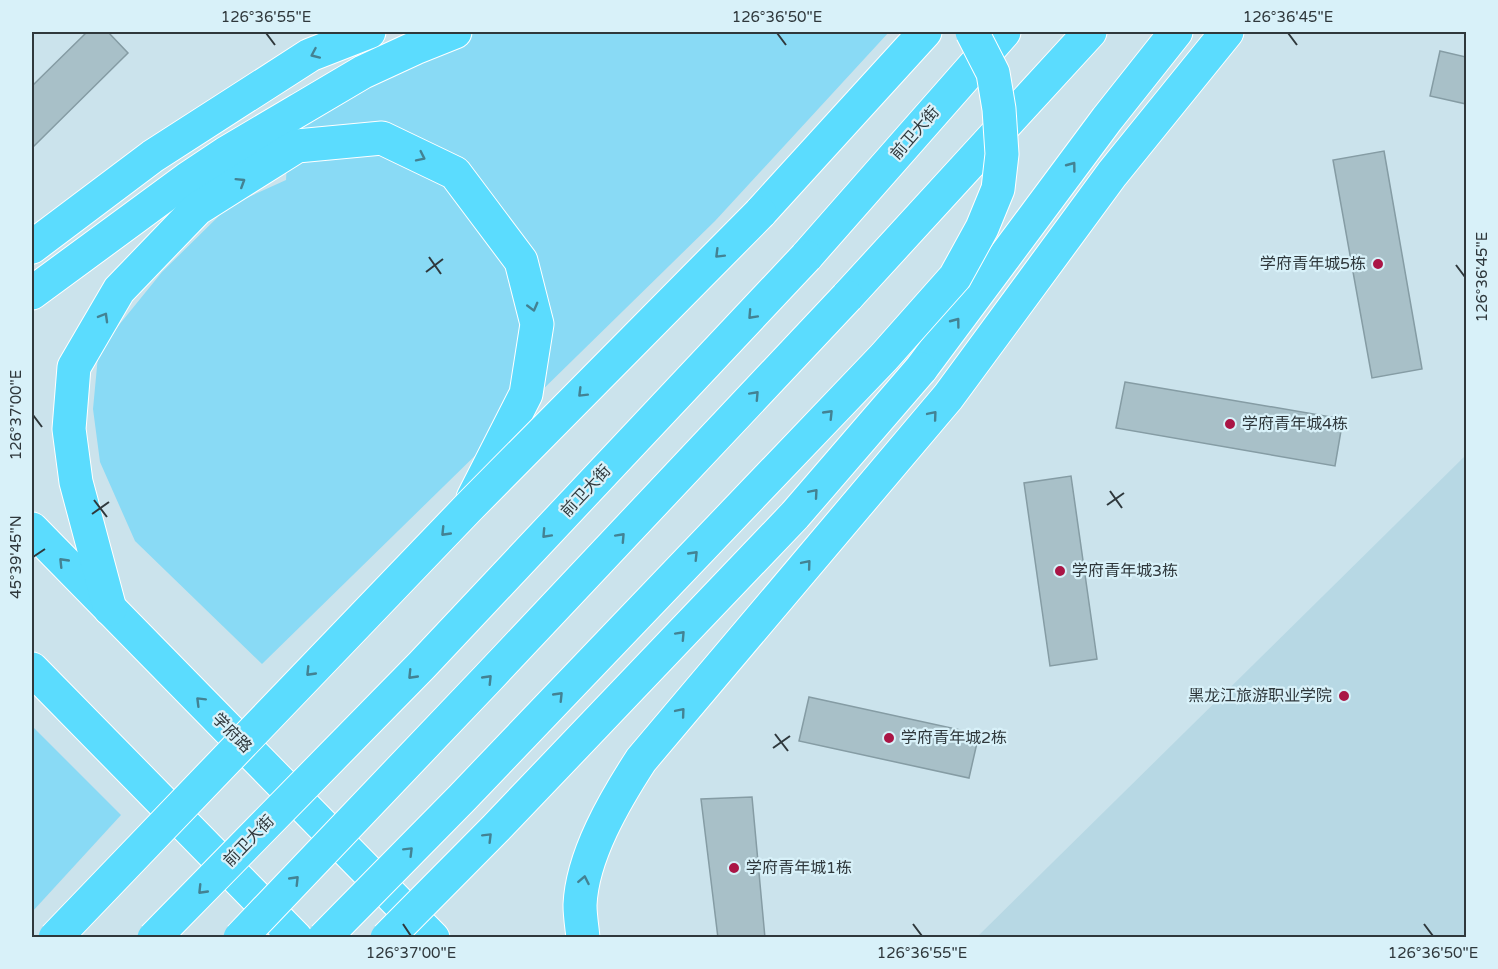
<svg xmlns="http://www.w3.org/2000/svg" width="1498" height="969" viewBox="0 0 1498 969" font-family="'Varela Round','Noto Sans SC',sans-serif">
<rect width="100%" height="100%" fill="#cbe3ec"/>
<polygon fill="#b7d8e4" points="1466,455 1466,937 977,937"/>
<g fill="#89daf5">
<polygon points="419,32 889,32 715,221 262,664 135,541 100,462 93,409 98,356 119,325 162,272 229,206 286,180 291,94 365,52"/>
<polygon points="32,726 121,815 32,912"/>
</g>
<g fill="#a8c0c8" stroke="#859ca4" stroke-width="1.5">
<polygon points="87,32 108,32 128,53 32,148 32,86"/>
<polygon points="1440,51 1466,57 1466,104 1430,96"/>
<polygon points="1384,151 1422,369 1372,378 1333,160"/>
<polygon points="1125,382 1343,419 1335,466 1116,428"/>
<polygon points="1071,476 1097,659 1050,666 1024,483"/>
<polygon points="809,697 979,734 969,778 799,741"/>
<polygon points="752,797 765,938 718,938 701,799"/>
</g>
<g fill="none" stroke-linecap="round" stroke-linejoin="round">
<defs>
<g id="trunk">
<polyline points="760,213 925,32"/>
<polyline points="32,247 153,156 310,55 369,32"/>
<polyline points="806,257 1004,32"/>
<polyline points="32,293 187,179 226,153 363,72 415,48 455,32"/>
<polyline points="847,297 1090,32"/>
<polyline points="921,369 1107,119 1176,32"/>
<polyline points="32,529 433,938"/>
<polyline points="110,609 76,482 69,429 74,367 119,290 197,209 297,146 382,138 455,173 521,261 537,324 526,394 473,498"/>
<polyline points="32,669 296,938"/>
<path d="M583,938C582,927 580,916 580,905C582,856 615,800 641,760L948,397L1112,174L1227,32"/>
</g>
</defs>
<use href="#trunk" stroke="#fff" stroke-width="35"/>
<use href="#trunk" stroke="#5bdcfe" stroke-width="33"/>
<defs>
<g id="trunk-bridge">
<polyline points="55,938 468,508 760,213"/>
<polyline points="154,938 422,665 806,257"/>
<polyline points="240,938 488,678 847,297"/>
<polyline points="324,938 462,798 884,357 955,277 982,228 998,189 1002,154 999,109 993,73 972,32"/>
<polyline points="387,938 496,828 795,515 921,369"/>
</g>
</defs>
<use href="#trunk-bridge" stroke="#fff" stroke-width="35" stroke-linecap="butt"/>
<use href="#trunk-bridge" stroke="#5bdcfe" stroke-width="33"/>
</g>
<defs><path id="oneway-chevron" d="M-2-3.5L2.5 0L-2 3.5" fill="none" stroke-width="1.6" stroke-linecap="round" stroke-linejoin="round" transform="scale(1.5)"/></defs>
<g stroke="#438293">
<use href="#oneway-chevron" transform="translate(315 54) rotate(156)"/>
<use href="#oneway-chevron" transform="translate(421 157) rotate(26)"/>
<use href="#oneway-chevron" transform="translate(1072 166) rotate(-53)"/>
<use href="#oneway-chevron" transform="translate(241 182) rotate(-32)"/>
<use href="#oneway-chevron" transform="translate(719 254) rotate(135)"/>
<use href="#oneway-chevron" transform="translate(533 307) rotate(75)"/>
<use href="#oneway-chevron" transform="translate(752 315) rotate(133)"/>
<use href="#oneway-chevron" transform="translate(104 317) rotate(-60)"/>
<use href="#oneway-chevron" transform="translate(956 322) rotate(-53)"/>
<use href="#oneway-chevron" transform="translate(582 393) rotate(135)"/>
<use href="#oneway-chevron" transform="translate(755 395) rotate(-47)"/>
<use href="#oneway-chevron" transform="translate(829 414) rotate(-46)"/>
<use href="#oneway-chevron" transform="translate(933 415) rotate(-50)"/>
<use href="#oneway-chevron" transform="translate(814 493) rotate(-49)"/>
<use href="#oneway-chevron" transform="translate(445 532) rotate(134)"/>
<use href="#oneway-chevron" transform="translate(546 534) rotate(133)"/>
<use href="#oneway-chevron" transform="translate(621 537) rotate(-47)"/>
<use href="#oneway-chevron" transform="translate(694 555) rotate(-46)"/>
<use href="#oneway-chevron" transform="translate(63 562) rotate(-134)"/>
<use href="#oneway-chevron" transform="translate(807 564) rotate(-50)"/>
<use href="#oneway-chevron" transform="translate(681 635) rotate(-47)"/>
<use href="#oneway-chevron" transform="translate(310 672) rotate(134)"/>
<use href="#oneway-chevron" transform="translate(412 675) rotate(134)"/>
<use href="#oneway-chevron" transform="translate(488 679) rotate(-46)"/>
<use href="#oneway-chevron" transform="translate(559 696) rotate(-46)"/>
<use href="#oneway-chevron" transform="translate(200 701) rotate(-135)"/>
<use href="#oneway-chevron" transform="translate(681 712) rotate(-50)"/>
<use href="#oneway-chevron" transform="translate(488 837) rotate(-45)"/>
<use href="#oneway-chevron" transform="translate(409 851) rotate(-45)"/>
<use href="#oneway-chevron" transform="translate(295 880) rotate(-46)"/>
<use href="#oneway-chevron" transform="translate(584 880) rotate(-79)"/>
<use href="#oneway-chevron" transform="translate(202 890) rotate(134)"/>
</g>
<path fill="none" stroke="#2f383c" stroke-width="2" d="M266,33L275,45M777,33L786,45M1288,33L1297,45M429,257L441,274M1456,265L1465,277M426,272L443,259M33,415L42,427M1110,491L1122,508M94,500L107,517M1107,505L1124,493M92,514L109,502M33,557L45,549M775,734L788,751M773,748L790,736M403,924L411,936M913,924L922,936M1424,924L1433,936"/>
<g fill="#aa1545" stroke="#d8f1f9" stroke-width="2">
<circle cx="1378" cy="264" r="6"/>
<circle cx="1230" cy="424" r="6"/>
<circle cx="1060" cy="571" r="6"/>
<circle cx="1344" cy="696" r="6"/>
<circle cx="889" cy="738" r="6"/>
<circle cx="734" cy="868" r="6"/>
</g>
<g text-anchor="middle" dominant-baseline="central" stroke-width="4.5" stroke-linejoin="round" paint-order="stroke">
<g font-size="16" fill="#2f383c" stroke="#d8f1f9">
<text transform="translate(915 133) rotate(-49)">前卫大街</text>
<text transform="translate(586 491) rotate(-47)">前卫大街</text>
<text transform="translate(232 733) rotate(45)">学府路</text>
<text transform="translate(249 841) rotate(-46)">前卫大街</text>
</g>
<g font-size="16" fill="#2f383c" stroke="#d8f1f9" text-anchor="start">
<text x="1366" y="264" text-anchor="end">学府青年城5栋</text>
<text x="1242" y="424">学府青年城4栋</text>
<text x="1072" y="571">学府青年城3栋</text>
<text x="1332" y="696" text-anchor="end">黑龙江旅游职业学院</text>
<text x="901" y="738">学府青年城2栋</text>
<text x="746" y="868">学府青年城1栋</text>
</g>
</g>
<rect width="1498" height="969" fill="none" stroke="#d8f1f9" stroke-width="66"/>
<rect x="33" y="33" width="1432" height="903" fill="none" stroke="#2f383c" stroke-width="2"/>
<g font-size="15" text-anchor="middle" fill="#2f383c">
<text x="266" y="22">126°36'55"E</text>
<text x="777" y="22">126°36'50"E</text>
<text x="1288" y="22">126°36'45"E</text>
<text transform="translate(1482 277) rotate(-90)" y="5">126°36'45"E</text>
<text transform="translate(16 415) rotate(-90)" y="5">126°37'00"E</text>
<text transform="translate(16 557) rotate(-90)" y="5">45°39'45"N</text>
<text x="411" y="958">126°37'00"E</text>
<text x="922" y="958">126°36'55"E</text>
<text x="1433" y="958">126°36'50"E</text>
</g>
</svg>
